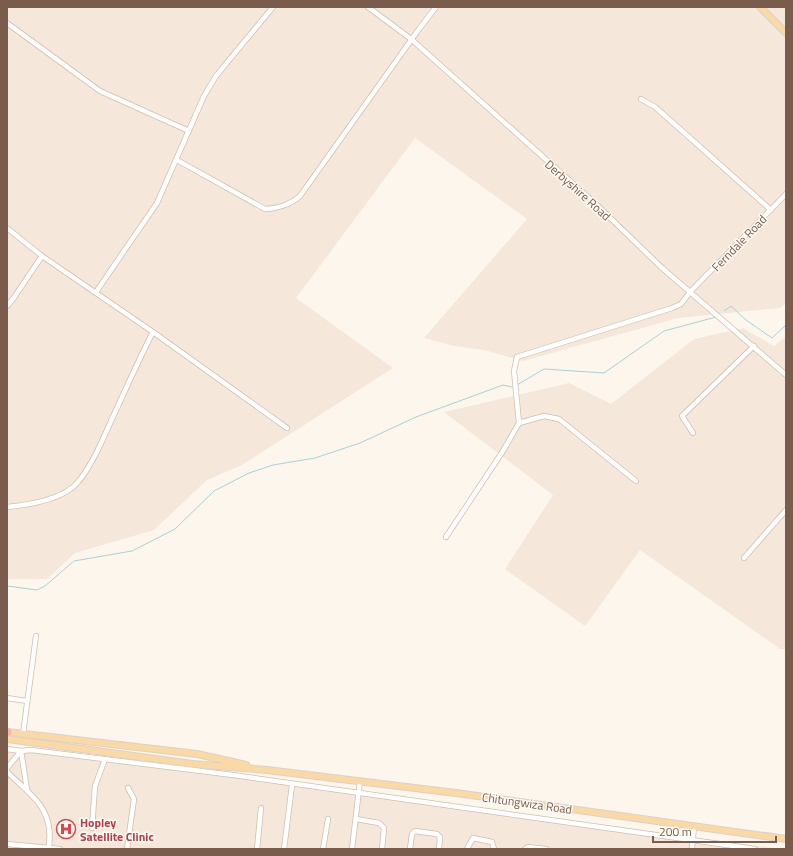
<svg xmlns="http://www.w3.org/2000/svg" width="793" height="856" viewBox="0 0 793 856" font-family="'Titillium Web',sans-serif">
<rect width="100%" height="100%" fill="#fdf6ec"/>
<g fill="#f5e8da">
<polygon points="7,7 786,7 786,304 780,308 678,318 523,361 484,350 454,346 424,338 527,219 415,138 296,298 393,368 242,465 207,480 154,530 75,553 47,579 7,579"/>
<polygon points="743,328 774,346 786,336 786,649 780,649 640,550 585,626 505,569 553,495 444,412 569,383 611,404 694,339"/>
<polygon points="7,746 780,849 7,849"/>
</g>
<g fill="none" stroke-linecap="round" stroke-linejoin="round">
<g stroke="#a5d3da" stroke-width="1">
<polyline points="724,311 731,306 746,320 772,338 786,325"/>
<polyline points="517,385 544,369 604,373 664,331 716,317"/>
<polyline points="7,586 37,590 45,586 74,561 132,551 175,529 214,491 249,473 273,465 315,458 360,443 416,417 503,385 512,387"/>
</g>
<defs>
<g id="minor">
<polyline points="368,7 411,39 598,206 661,267 786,375"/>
<polyline points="7,23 100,91 189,131"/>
<polyline points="641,99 655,107 689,137 771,210"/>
<path d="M177,160L265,209C277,209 291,204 300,196L419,29L436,7"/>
<path d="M7,228L42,256L153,332C138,361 125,391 111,421C103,439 89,473 73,487C56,501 28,505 7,507"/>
<polyline points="96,292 157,203 204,96 216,76 273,7"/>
<polyline points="7,306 13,299 42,256"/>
<polyline points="153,332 287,428"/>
<polyline points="519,423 544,416 559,419 636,481"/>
<polyline points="693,433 682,416 754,346"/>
<polyline points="446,537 503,451 519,423 514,371 517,357 672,308 681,304 691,291 786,194"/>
<polyline points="744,558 786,510"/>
<polyline points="7,698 27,701"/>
<polyline points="23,734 36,636"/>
<polyline points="7,749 21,751 27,790"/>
<polyline points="7,768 21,751 31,750 233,775 755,849"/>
<path d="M7,769V772C32,796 54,808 49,847"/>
<polyline points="356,819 379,823 384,828 382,849"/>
<polyline points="92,828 95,786 105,759"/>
<polyline points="7,844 60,849"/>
<polyline points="127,849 134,799 128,788"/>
<polyline points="257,849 261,808"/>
<polyline points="284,849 292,785"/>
<polyline points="323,849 328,819"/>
<polyline points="352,849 360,781"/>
<polyline points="410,849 412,834 415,831 437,834 440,837 439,849"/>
<polyline points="467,849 473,838 492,842 494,849"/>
<polyline points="525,849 528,847 546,849"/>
<polyline points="692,849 694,826"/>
</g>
<g id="major">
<polyline points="760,7 786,33"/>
<polyline points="7,732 197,754 246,765"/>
<polyline points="7,739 193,764 267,770 456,793 786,839"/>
</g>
<polyline id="highway" points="7,732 8,732"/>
</defs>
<use href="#minor" stroke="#d1beb0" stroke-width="6"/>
<use href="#major" stroke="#dad1cd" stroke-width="8"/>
<use href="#highway" stroke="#dad1cd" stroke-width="8"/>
<use href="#minor" stroke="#fff" stroke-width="4.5"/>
<use href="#major" stroke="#fbd9a5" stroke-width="6"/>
<use href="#highway" stroke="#f7b7a3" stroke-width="7"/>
</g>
<defs>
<symbol id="hospital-ring" viewBox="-11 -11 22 22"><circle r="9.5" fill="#fffaf3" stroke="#e0444e" stroke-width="1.5"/><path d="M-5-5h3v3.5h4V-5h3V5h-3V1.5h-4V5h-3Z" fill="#e0444e"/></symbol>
</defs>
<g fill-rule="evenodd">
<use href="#hospital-ring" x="55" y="818" width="22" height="22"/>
</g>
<g text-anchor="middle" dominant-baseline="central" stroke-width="3" stroke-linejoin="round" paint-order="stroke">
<g font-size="12" fill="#7a5c4d" stroke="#fffaf3">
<text transform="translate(578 190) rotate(42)">Derbyshire Road</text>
<text transform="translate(739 243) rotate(-46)">Ferndale Road</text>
<text transform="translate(527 803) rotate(8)">Chitungwiza Road</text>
</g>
<g font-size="12" font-weight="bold" fill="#be3a42" stroke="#fffaf3" text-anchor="start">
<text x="80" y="822">Hopley<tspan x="80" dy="14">Satellite Clinic</tspan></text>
</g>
</g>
<rect width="793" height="856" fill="none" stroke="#7a5c4d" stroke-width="16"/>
<path d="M653 836v6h123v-6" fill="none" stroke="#7a5c4d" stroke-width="2"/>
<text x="659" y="836" font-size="12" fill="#7a5c4d" stroke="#fffaf3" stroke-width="3" paint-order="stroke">200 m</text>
</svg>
